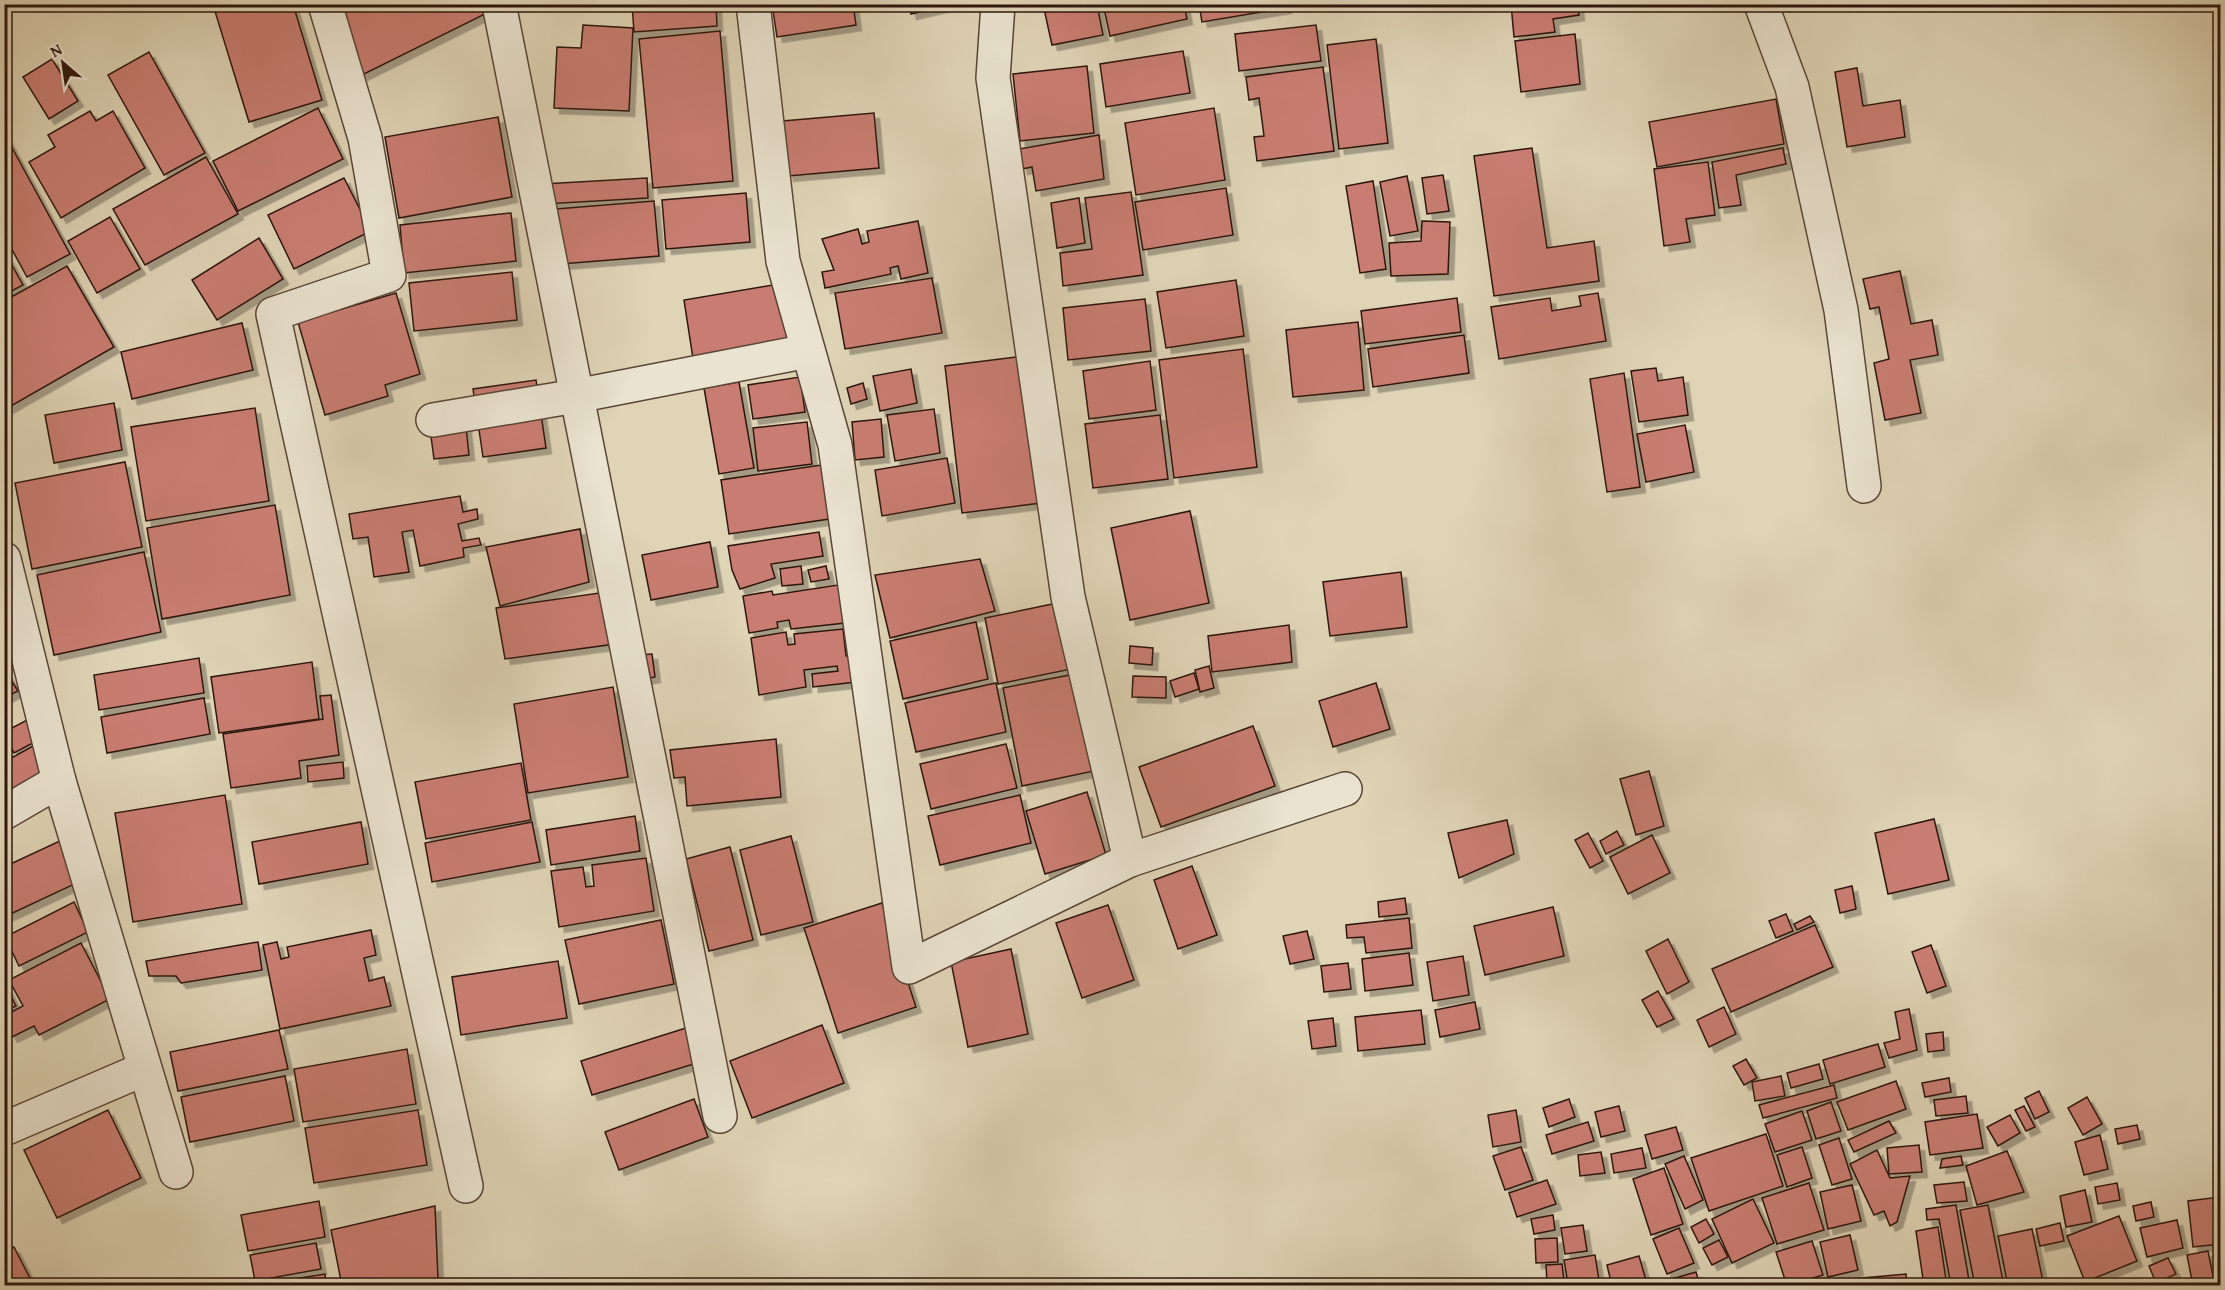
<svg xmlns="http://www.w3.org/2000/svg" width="2225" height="1290" viewBox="0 0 2225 1290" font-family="'Gentium Book Plus',serif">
<defs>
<filter id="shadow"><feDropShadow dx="5.5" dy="5.5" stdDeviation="0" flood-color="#0004"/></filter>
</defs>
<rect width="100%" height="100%" fill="#dfd4b6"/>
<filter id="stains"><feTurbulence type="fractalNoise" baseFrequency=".00333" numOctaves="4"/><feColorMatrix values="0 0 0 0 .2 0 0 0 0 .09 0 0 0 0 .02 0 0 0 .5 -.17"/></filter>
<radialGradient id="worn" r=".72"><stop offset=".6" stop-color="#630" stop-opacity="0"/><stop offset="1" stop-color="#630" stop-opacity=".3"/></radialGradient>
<g fill="#c97d72" stroke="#2e170d" stroke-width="1.5" filter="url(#shadow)">
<polygon points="225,4 293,4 322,100 249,122 214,8"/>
<polygon points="353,4 480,4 485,14 362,75 333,17 354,7"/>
<polygon points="632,4 716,4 717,26 634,32"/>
<polygon points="772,4 853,4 856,25 777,37"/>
<polygon points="909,4 954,4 911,14"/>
<polygon points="1043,4 1097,4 1103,35 1052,45"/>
<polygon points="1103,4 1184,4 1187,19 1110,36"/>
<polygon points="1199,4 1285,4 1286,8 1202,22"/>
<polygon points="1511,4 1578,4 1579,15 1553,19 1555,32 1514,37"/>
<polygon points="583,25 633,28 629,111 554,108 557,47 581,48"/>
<polygon points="1316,25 1321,61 1239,71 1235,34"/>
<polygon points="720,31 733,181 653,188 639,39"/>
<polygon points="1575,34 1580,84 1521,92 1515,41"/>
<polygon points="1376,39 1388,143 1339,149 1327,45"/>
<polygon points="1183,51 1190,93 1106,107 1100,64"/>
<polygon points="149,52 205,153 164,175 108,75"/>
<polygon points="52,59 78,101 49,119 23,77"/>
<polygon points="1087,66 1094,133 1020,141 1013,74"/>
<polygon points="1323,67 1334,151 1257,161 1254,137 1264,136 1259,98 1249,100 1246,77"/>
<polygon points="1857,68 1863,106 1900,100 1905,137 1847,147 1835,72"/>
<polygon points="1776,99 1784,144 1657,167 1649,122"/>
<polygon points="318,108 343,159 238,211 213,161"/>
<polygon points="1214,108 1225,180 1136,195 1125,123"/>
<polygon points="90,111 96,121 113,111 145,168 61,218 29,162 55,147 48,135"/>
<polygon points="874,113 879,168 788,176 783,121"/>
<polygon points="498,117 512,197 399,218 385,137"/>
<polygon points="4,133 70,254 27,277 4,235"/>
<polygon points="1099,135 1104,179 1036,191 1032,167 1022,169 1019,149"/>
<polygon points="1532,148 1547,248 1594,241 1599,281 1494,296 1474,156"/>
<polygon points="1783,148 1786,164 1736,175 1741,205 1719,208 1712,162"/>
<polygon points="206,157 238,214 145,265 113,209"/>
<polygon points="1708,162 1715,215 1686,219 1690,242 1664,246 1654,169"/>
<polygon points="1443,175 1449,211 1427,214 1422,178"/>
<polygon points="1407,176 1418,231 1390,236 1380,182"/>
<polygon points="344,178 371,231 294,269 268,215"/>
<polygon points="647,178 648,198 544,204 543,184"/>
<polygon points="1373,181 1386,269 1360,273 1346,186"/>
<polygon points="1226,188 1233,235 1143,250 1135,202"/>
<polygon points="1131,192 1143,275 1063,286 1060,253 1092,249 1085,198"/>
<polygon points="746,193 750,242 666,249 662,200"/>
<polygon points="1079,198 1085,243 1057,248 1051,203"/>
<polygon points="654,201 659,256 561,264 556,209"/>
<polygon points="511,213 516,261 404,273 400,225"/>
<polygon points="110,217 140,269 97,293 68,241"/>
<polygon points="918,221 928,273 901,279 898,266 890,268 891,274 825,288 822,272 834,270 822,239 858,229 862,244 869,242 867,231"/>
<polygon points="1422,221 1450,222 1448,274 1391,276 1389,243 1421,241"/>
<polygon points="259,238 283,279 217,320 192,280"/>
<polygon points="4,251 23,285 4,295"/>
<polygon points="67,266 114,347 4,410 4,301"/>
<polygon points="1900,271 1911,324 1932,320 1938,355 1910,360 1921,413 1885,420 1874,363 1889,359 1879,307 1870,309 1863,279"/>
<polygon points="512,272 517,320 414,331 409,283"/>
<polygon points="932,278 942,333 845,349 835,293"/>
<polygon points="1236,280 1244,336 1166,348 1157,292"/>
<polygon points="785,283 795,347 694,365 684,300"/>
<polygon points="396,293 420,374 385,385 388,396 325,415 298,322"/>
<polygon points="1598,293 1606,341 1499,359 1491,307 1550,298 1552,311 1581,306 1579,296"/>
<polygon points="1457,298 1461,332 1365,344 1361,311"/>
<polygon points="1145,299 1151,351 1068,360 1063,308"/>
<polygon points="1358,322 1364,390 1293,397 1286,330"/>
<polygon points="242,323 253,370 132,399 121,352"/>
<polygon points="1464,335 1469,373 1373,387 1368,349"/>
<polygon points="1243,349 1257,467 1174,478 1159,360"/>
<polygon points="1031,355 1049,502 962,513 945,366"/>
<polygon points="1150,361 1156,410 1089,419 1083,371"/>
<polygon points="1656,368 1658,381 1683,377 1688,415 1639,422 1631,371"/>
<polygon points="911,369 917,403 880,411 873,376"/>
<polygon points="1624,373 1640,487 1607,492 1590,379"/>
<polygon points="800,377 805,412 753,419 748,385"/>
<polygon points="536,380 546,448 483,457 473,389"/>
<polygon points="739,382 754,468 719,474 704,388"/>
<polygon points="863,383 867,399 851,404 847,388"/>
<polygon points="114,403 122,450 54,463 45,415"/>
<polygon points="255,408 269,501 146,521 131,427"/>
<polygon points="464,409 469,455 434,459 428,414"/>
<polygon points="934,409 940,453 895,461 887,415"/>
<polygon points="1160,415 1168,479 1093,488 1085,424"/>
<polygon points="881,419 884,457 855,460 852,422"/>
<polygon points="807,422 812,464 758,471 753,428"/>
<polygon points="1685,425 1694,472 1646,482 1637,434"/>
<polygon points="947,458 955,503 882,516 875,470"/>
<polygon points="125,462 142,547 32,569 15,483"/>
<polygon points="821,465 829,519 729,534 721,480"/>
<polygon points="460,496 463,512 477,509 478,519 458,524 462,541 479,538 481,545 463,548 464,557 420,566 413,530 402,532 409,572 374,577 368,537 353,539 349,514"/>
<polygon points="275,505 290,595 162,619 147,528"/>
<polygon points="1190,511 1209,603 1130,620 1111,528"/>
<polygon points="580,529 589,582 500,606 486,547"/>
<polygon points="819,532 823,556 771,564 775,578 740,589 732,570 728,546"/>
<polygon points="710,542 718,587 651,600 642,555"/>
<polygon points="144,552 161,632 54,655 37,575"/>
<polygon points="980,559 995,611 890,638 875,575"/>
<polygon points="801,566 803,584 782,586 780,569"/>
<polygon points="826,566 829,579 811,582 808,570"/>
<polygon points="1401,572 1407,627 1330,636 1323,582"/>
<polygon points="838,585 845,623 791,629 789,620 777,622 778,628 749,633 743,596 772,591 773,595"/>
<polygon points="606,592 615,644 505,659 496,608"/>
<polygon points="1067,601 1081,667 998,684 985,618"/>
<polygon points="976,622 988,679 903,699 890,641"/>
<polygon points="1289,625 1292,662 1212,672 1208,636"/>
<polygon points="843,629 846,656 852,655 856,682 813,687 812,674 838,671 837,666 804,670 806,687 759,695 751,638 786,632 788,645 795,644 794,634"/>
<polygon points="1130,646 1153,648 1152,665 1129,663"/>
<polygon points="652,654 655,677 644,679 641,655"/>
<polygon points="199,658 204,693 99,710 94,675"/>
<polygon points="312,662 319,719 219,733 211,677"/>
<polygon points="1209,666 1214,688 1200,692 1195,670"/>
<polygon points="4,669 18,691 4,698"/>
<polygon points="1194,673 1199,689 1175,697 1170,681"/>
<polygon points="1075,674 1094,771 1022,786 1003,688"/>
<polygon points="1133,676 1166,677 1166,698 1132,697"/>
<polygon points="996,683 1006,732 916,752 905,703"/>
<polygon points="1376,683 1390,729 1333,747 1319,701"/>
<polygon points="613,687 628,777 528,793 514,704"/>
<polygon points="331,695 339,755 299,761 301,778 231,788 223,734 323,719 320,696"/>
<polygon points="204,698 210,734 107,753 101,717"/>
<polygon points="31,718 42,738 14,753 4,732"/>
<polygon points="1253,726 1275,786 1161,827 1139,767"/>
<polygon points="776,739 781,797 687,806 685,777 674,778 670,750"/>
<polygon points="42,741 54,780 4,809 4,762"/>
<polygon points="1006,744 1017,788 931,809 920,764"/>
<polygon points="4,747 10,756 4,759"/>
<polygon points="343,762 344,778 308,782 307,766"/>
<polygon points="521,763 531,820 426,839 415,782"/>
<polygon points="1649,771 1664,826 1636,835 1620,779"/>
<polygon points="1087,792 1106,855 1045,874 1026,811"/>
<polygon points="225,795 242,904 133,922 115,813"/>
<polygon points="1020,795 1031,843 940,865 928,816"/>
<polygon points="635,816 640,851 551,865 546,830"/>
<polygon points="1934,819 1949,880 1888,894 1875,833"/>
<polygon points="1507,820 1514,854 1459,878 1448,833"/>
<polygon points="361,822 368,864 259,884 252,842"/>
<polygon points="532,822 540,862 432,882 425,843"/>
<polygon points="1617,831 1624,845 1606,854 1600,841"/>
<polygon points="1588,833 1603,861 1590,868 1575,840"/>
<polygon points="1652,835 1670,873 1628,894 1610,857"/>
<polygon points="791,836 813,922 761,935 740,850"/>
<polygon points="62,840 81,881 4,917 4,867"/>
<polygon points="730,847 753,940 709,951 686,859"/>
<polygon points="646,858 654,911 559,927 551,871 583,867 586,887 594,886 592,865"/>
<polygon points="1192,866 1217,935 1178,949 1154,880"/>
<polygon points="1852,886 1856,909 1840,913 1835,890"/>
<polygon points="1405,898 1407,914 1379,917 1378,902"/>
<polygon points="74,902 88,932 19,966 5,937"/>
<polygon points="882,903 916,1007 838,1033 804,928"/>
<polygon points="1108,905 1134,980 1082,998 1056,923"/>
<polygon points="1553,907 1564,956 1485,975 1474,926"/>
<polygon points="1786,914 1793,931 1776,938 1769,921"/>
<polygon points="1810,916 1814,922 1797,930 1794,924"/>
<polygon points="1409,918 1412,948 1366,953 1364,937 1347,938 1346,925"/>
<polygon points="661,920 674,984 579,1004 565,940"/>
<polygon points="1815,925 1833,967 1731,1012 1712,969"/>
<polygon points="371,930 376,955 364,958 369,981 384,977 391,1006 280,1029 263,945 277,942 281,959 289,957 287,947"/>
<polygon points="1307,931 1314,959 1290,964 1283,936"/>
<polygon points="1668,939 1689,982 1667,994 1646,951"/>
<polygon points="258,942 262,970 181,983 176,976 149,976 146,961"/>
<polygon points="81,943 110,999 39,1035 34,1026 12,1037 4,1022 4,1016 23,1006 9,980"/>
<polygon points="1931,945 1946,986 1927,993 1912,952"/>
<polygon points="1011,949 1028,1034 968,1047 951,962"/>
<polygon points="1409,953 1413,985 1365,991 1362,959"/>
<polygon points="1463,956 1469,995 1433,1001 1427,962"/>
<polygon points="558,961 567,1018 461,1035 452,977"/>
<polygon points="1348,963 1351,989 1324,992 1321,966"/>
<polygon points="4,982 16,1006 4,1012"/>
<polygon points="1658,991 1674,1019 1657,1027 1642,1000"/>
<polygon points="1475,1002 1480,1029 1440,1037 1435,1010"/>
<polygon points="1724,1007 1736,1034 1709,1047 1697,1020"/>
<polygon points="1909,1009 1917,1050 1889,1058 1884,1043 1900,1039 1895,1012"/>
<polygon points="1421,1010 1425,1044 1358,1051 1355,1017"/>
<polygon points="1333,1018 1336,1046 1312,1049 1308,1021"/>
<polygon points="822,1025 844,1083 752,1118 730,1061"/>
<polygon points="686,1028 697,1063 592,1095 581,1061"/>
<polygon points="279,1030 288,1069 178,1091 170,1052"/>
<polygon points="1943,1032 1944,1050 1928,1052 1926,1034"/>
<polygon points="1878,1044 1885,1067 1830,1084 1823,1060"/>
<polygon points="407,1049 416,1104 303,1122 294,1069"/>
<polygon points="1746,1059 1757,1078 1744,1085 1733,1066"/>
<polygon points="1819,1064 1823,1079 1791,1088 1787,1073"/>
<polygon points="285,1076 294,1121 190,1142 181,1097"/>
<polygon points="1781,1076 1785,1096 1755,1101 1752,1082"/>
<polygon points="1949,1078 1951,1092 1925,1097 1922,1083"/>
<polygon points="1896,1081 1906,1109 1848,1130 1837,1102"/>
<polygon points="1834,1085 1837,1098 1763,1118 1759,1105"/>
<polygon points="2039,1091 2049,1112 2035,1119 2025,1098"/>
<polygon points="1966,1096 1968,1113 1936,1116 1934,1100"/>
<polygon points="2087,1097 2102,1124 2083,1135 2068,1108"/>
<polygon points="694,1099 708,1137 619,1170 605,1132"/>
<polygon points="1569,1099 1575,1117 1549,1127 1543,1108"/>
<polygon points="1831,1102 1841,1131 1816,1139 1807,1111"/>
<polygon points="1619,1106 1625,1131 1601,1137 1595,1112"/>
<polygon points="2024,1106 2035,1127 2026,1131 2015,1110"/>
<polygon points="108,1110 141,1178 57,1218 24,1150"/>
<polygon points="418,1110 427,1165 314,1183 305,1128"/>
<polygon points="1516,1110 1521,1142 1493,1147 1488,1115"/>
<polygon points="1802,1111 1812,1140 1775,1152 1765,1124"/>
<polygon points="1977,1114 1983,1148 1930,1155 1925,1122"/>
<polygon points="2010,1115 2020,1133 1998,1146 1987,1127"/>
<polygon points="1889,1121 1896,1133 1854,1152 1848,1140"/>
<polygon points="1588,1122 1594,1141 1552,1154 1546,1135"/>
<polygon points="2137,1125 2140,1139 2118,1144 2115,1129"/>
<polygon points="1676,1127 1683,1150 1652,1159 1645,1135"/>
<polygon points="1766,1134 1783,1186 1709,1211 1691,1158"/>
<polygon points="2100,1135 2108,1169 2084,1175 2075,1142"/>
<polygon points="1839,1138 1852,1179 1832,1185 1819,1145"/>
<polygon points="1919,1145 1922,1172 1889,1174 1887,1148"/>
<polygon points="1521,1147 1533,1180 1505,1190 1493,1156"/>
<polygon points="1802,1147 1812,1178 1787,1187 1777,1155"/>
<polygon points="1642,1148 1646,1168 1614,1173 1611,1154"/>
<polygon points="1877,1150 1890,1178 1910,1176 1897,1222 1890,1226 1884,1211 1874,1215 1850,1164"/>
<polygon points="2007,1151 2024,1192 1977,1205 1966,1166"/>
<polygon points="1601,1152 1605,1173 1580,1176 1578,1155"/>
<polygon points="1684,1156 1703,1200 1685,1209 1665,1164"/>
<polygon points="1961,1156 1963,1165 1940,1168 1942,1159"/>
<polygon points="1664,1168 1683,1224 1651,1235 1633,1179"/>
<polygon points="1547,1180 1556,1204 1517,1217 1509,1193"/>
<polygon points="1964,1182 1967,1201 1937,1203 1934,1185"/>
<polygon points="1809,1183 1824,1230 1777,1244 1762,1198"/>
<polygon points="2117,1183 2120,1200 2098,1204 2095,1187"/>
<polygon points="1852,1185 1861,1221 1828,1229 1820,1192"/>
<polygon points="2085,1190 2092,1222 2066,1227 2060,1196"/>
<polygon points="2220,1197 2220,1244 2193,1247 2188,1201"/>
<polygon points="1753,1199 1774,1243 1732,1263 1712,1219"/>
<polygon points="319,1201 325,1237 248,1251 241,1215"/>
<polygon points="2151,1202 2154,1217 2136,1221 2133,1206"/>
<polygon points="1956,1205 1970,1286 1951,1286 1939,1219 1927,1220 1926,1209"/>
<polygon points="1988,1205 2004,1286 1975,1286 1960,1210"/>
<polygon points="435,1206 438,1279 426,1286 342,1286 331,1230"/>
<polygon points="1553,1215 1555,1230 1534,1234 1531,1219"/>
<polygon points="2119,1216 2137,1261 2085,1282 2067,1236"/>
<polygon points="1706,1219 1714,1234 1699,1243 1691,1227"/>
<polygon points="2177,1220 2183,1248 2147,1257 2140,1228"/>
<polygon points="2060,1223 2064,1241 2040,1246 2036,1229"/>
<polygon points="1583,1225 1587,1251 1565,1254 1561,1228"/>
<polygon points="1938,1227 1947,1286 1924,1286 1916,1231"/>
<polygon points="1679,1228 1694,1263 1667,1274 1653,1239"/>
<polygon points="2032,1229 2044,1286 2008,1286 1998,1236"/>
<polygon points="1850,1235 1858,1270 1828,1277 1820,1242"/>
<polygon points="1557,1238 1558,1262 1536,1263 1535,1239"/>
<polygon points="1719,1240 1728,1257 1712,1265 1703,1248"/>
<polygon points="1812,1241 1823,1275 1787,1286 1776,1252"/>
<polygon points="316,1243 321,1269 255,1281 250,1255"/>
<polygon points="14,1247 33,1284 29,1286 4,1286 4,1252"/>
<polygon points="2208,1251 2215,1286 2193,1286 2187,1255"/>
<polygon points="1595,1255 1599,1280 1568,1284 1564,1260"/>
<polygon points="1639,1256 1646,1280 1625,1286 1612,1286 1607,1265"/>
<polygon points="2168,1258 2176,1274 2156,1283 2149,1266"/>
<polygon points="1562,1264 1564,1281 1547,1283 1546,1265"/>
<polygon points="1696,1272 1700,1286 1651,1286 1651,1285"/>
<polygon points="325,1274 326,1286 256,1286 256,1285"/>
<polygon points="1906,1274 1907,1286 1852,1286 1851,1279"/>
</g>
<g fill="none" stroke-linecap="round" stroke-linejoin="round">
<defs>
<g id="street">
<polyline points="325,4 365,138 389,275 273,314 466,1186"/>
<polyline points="499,4 720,1116"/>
<polyline points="753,4 783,261 835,445 909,967 1130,860 1345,789"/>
<polyline points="998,4 993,78 1068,597 1130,860"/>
<polyline points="1761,4 1792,87 1841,310 1864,486"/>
<polyline points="433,420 576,396 808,351"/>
<polyline points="4,559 59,781 176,1172"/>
<polyline points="4,813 59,781"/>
<polyline points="4,1129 144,1069"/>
</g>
</defs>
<use href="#street" stroke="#5a4637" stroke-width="36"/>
<use href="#street" stroke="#eae3d0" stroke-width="33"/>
</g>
<rect width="2225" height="1290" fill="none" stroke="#dfd4b6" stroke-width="24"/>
<rect x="6" y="6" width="2213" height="1278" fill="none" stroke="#2e170d" stroke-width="3"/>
<rect x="12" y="12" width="2201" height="1266" fill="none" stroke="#2e170d" stroke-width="1.5"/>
<g transform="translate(63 63) rotate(331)" stroke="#eae3d0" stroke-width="4.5" paint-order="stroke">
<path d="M0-4.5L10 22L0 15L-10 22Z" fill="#2e170d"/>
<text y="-9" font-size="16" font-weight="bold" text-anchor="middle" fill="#2e170d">N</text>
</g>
<rect width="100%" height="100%" filter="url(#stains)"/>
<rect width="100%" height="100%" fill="url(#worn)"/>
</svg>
